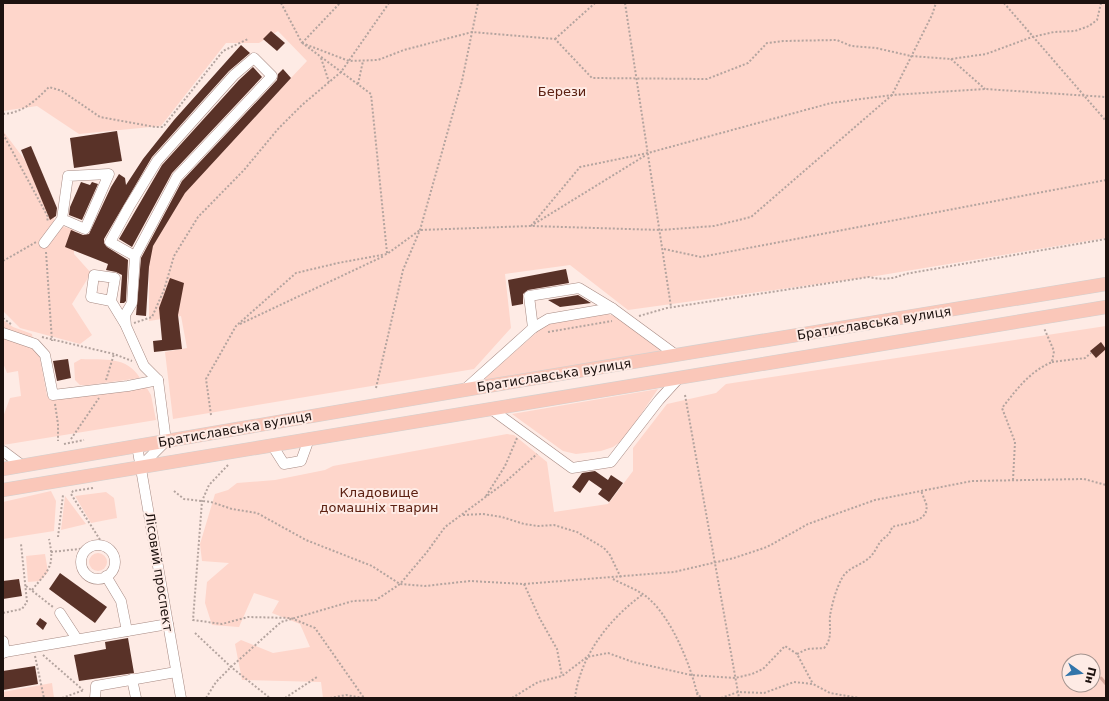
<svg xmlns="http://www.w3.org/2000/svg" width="1109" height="701" viewBox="0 0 1109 701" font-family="'DejaVu Sans',sans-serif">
<rect width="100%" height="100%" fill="#feebe5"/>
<g fill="#fed6cb" fill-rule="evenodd">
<polygon points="3,3 1106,3 1106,238 876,276 628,310 570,265 505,274 511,328 474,369 173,419 165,352 187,348 181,316 149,321 149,253 182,193 307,61 278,31 259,43 226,43 161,126 79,134 37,106 3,111"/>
<polygon points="3,131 49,192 55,224 74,230 74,254 91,273 72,304 92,335 80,344 20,328 3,311"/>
<polygon points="608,314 617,317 662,351 481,381 544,326 552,321"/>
<polygon points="3,320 13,327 32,334 33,341 3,330"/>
<path d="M1106,326V698H323L321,682L242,680L235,644L241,640L273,653L310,647L300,624L272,613L279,601L254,593L239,627L212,625L205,603L207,582L229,563L202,561L200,544L215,494L228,490L237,483L275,480L325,470L333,466L507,434L514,435L547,462L554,512L608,504L633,471V448L667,404L716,393L726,384ZM1069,661H1093V685H1069Z"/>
<polygon points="3,336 31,345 39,353 47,396 145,385 151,395 156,420 3,445 3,417 10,398 21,396 18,371 7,373 3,363"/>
<path d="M81,359C104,360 127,356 140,378L89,385H80L75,380L74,363Z"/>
<polygon points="658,389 624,439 613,447 601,451 576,454 563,451 512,414"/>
<polygon points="51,491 56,501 54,531 3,539 3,502"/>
<polygon points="106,492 114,498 117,518 91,523 75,496"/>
<polygon points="65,496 86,524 61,530"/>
<circle cx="98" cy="562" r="9"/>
<polygon points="45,554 48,572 40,581 28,582 26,556"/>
<polygon points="52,683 54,698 3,698 3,692"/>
</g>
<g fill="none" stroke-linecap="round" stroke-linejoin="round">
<polyline stroke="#d9a99c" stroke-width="3" points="1101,678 1106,684"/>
</g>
<g fill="#593228">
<polygon points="271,31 285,43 277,51 263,39"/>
<polygon points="241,45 250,53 229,71 152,157 104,239 104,243 107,247 128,260 126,301 124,303 120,303 122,275 116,272 106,270 108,264 65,247 71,230 83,235 89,234 111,187 119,174 125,178 126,185 143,159 174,120"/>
<polygon points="253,67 262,77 172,173 132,247 119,239 162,165 239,80"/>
<polygon points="283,69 291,78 185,193 153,246 149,267 146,316 136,315 141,258 182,181 277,80 278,74"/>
<polygon points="117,131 122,161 74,168 70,138"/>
<polygon points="31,146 57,208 56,216 50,220 21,150"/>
<polygon points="81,182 90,185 92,182 98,184 82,220 69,215 70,207"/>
<polygon points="566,269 569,283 528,290 523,294 523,304 512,306 508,280"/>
<polygon points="170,278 184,283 178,315 182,349 154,352 153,341 162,340 159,308"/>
<polygon points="578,295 591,303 560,307 548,300"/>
<polygon points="1101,342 1106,349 1096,358 1090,351"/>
<polygon points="68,359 71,378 57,381 53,361"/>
<polygon points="595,471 608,480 611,475 623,483 609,502 598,494 602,489 589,480 580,493 572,487 582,473"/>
<polygon points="60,573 107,607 95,623 49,589"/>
<polygon points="19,579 22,596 3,599 3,581"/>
<polygon points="40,618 47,623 43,630 36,624"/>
<polygon points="128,638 134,673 79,681 74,655 106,649 105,642"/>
<polygon points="35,666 38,684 3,690 3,671"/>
</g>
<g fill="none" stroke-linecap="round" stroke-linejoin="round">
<defs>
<g id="minor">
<polyline points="44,243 62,219 85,229 109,174 68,176 62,219"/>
<polyline points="135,256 110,242 129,207 157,161 234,75 254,58 272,76 177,177 135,256 132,303 125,315 126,326 144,366 158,380 166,441 141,466"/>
<polyline points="111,301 91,297 94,275 115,278 111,301 125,324"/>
<polyline points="533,328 529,296 579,288 612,308"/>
<polyline points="3,333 35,344 45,355 53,395 128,386 158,380"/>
<polyline points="464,390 533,328 548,319 612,308 676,355"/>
<polyline points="491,409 572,468 611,462 659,400 679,378"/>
<polyline points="272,445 284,464 301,461 309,439"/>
<polyline points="137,446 181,698"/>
<polyline points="3,451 23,466"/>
<circle cx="98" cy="562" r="17"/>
<polyline points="106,576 121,601 127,631"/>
<polyline points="60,613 77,639"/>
<polyline points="3,641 5,652 3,653"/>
<polyline points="5,652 168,624"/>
<polyline points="132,679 136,698"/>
<polyline points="95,698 96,686 176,672"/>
</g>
<g id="major">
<polyline points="3,469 464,390 1106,284"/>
<polyline points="3,490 1106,307"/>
</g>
</defs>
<use href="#minor" stroke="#a78a83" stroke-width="11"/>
<use href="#major" stroke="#d2d0cf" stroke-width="14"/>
<g stroke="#b4a49f" stroke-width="2" stroke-dasharray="2 2" stroke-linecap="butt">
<polyline points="281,3 302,43"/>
<polyline points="625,3 671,307"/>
<polyline points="1004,3 1106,121"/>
<polyline points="555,39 595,3"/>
<polyline points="302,43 349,61 378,60 404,50 472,32 555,39 592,78 707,79 748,63 767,43 783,41 837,40 851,46 876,48 911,56 951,59 986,54 1032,37 1054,32 1075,31 1089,26 1097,20 1101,3"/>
<polyline points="302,43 340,3"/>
<polyline points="305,45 371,94 387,253"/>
<polyline points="321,58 329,82"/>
<polyline points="951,59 985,89"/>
<polyline points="358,84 363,61"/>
<path d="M3,114C23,113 36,100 49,87L62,91L100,117L155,127H163L223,51L248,39"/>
<polyline points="3,134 48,217 47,222"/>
<polyline points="534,224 646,155"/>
<polyline points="531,226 580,167 648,153 831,103 892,95 985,89 1106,97"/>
<polyline points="664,249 701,257 1106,180"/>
<polyline points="46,252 52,341"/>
<polyline points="3,261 36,242"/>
<path d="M639,316L667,308L869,277C882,280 893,279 905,274L1106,239"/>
<polyline points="3,318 12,325"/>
<polyline points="134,323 152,317 164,290 174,256 198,217 244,170 278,129 302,105 341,72 389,3"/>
<polyline points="240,324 384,256"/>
<polyline points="548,332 612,321"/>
<polyline points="42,337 114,354 132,361"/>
<polyline points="1052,362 1085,358 1091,353"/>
<polyline points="106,380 114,354"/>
<polyline points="376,388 403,270 420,230 462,81 478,3"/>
<polyline points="685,395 739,698"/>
<polyline points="55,404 58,424 58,441"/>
<polyline points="211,415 206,379 236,326 296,273 338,263 387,254 420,230 531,226 661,230 714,226 751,217 892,95 932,15 936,3"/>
<polyline points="71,439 99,398"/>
<polyline points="64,444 84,440"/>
<polyline points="228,465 209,485 202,501 193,620 222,624 248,617 291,618 315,628 364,698"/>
<path d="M1013,480L1015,442L1002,408C1017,389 1029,372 1052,362L1054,351L1044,328"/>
<polyline points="93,488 73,491 71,494 104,546"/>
<polyline points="174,491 184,499 211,502 232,509 257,513 306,540 372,566 400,584 425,586 470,581 524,584 674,572 734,558 767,547 808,524 875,500 972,481 1084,479 1106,485"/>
<polyline points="486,496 505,466 517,438"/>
<polyline points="463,515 483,514 502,517 524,524 538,526 554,525 577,532 604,548 610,555 621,578"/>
<polyline points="58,537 63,495"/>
<polyline points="51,552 88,548"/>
<path d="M613,579C624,585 639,590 648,598C672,618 692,668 698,698"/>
<polyline points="524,584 540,619 557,649 562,676"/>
<polyline points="26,586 53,607"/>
<path d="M32,590C49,569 55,567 49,539"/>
<polyline points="3,613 22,609 27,602 21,544"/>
<polyline points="195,633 231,667 270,698"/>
<path d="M797,654L807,649L824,648C833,638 829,628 830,616C832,604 836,589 842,578C849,566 862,566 871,556C875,552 877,546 881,541C886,536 890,535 892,527C904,523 931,523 926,503C924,499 923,495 921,491"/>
<polyline points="43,655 83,690"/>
<polyline points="35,656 44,698"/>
<polyline points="697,692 701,698"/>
<polyline points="62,698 84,690"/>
<polyline points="206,698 216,682 231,667 281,622 353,601 376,600 400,584 427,552 445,527 503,484 537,454"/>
<polyline points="285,698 317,677"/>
<polyline points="330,698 346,695 363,698"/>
<polyline points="512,698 538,682 562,676 587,657 608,653 633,662 691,675 735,678 752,674 763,669 785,646 797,654 813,684"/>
<path d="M575,698C580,656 609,619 642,595"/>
<polyline points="721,698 738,692 764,693 794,682 813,684 830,693 859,698"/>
</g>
<use href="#minor" stroke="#fff" stroke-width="10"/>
<use href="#major" stroke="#fac7b9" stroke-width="13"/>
</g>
<g text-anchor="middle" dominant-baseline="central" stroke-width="4" stroke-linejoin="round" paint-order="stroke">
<g font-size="13" fill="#5c2112" stroke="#feebe5">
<text x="562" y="91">Берези</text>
<text x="379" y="492">Кладовище<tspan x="379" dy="15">домашніх тварин</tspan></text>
</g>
<g font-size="13" fill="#1d120f" stroke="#feebe5">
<text transform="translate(874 323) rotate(-9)">Братиславська вулиця</text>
<text transform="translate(554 375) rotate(-9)">Братиславська вулиця</text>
<text transform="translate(235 429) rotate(-10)">Братиславська вулиця</text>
<text transform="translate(159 572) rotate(81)">Лісовий проспект</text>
</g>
</g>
<rect width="1109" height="701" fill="none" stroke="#1d120f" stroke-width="8"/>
<g transform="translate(1081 673) rotate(104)"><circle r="19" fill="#feebe5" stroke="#a4948f"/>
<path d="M0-3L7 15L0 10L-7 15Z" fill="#3275aa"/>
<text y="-6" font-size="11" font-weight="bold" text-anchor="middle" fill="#1d120f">Пн</text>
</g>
</svg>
